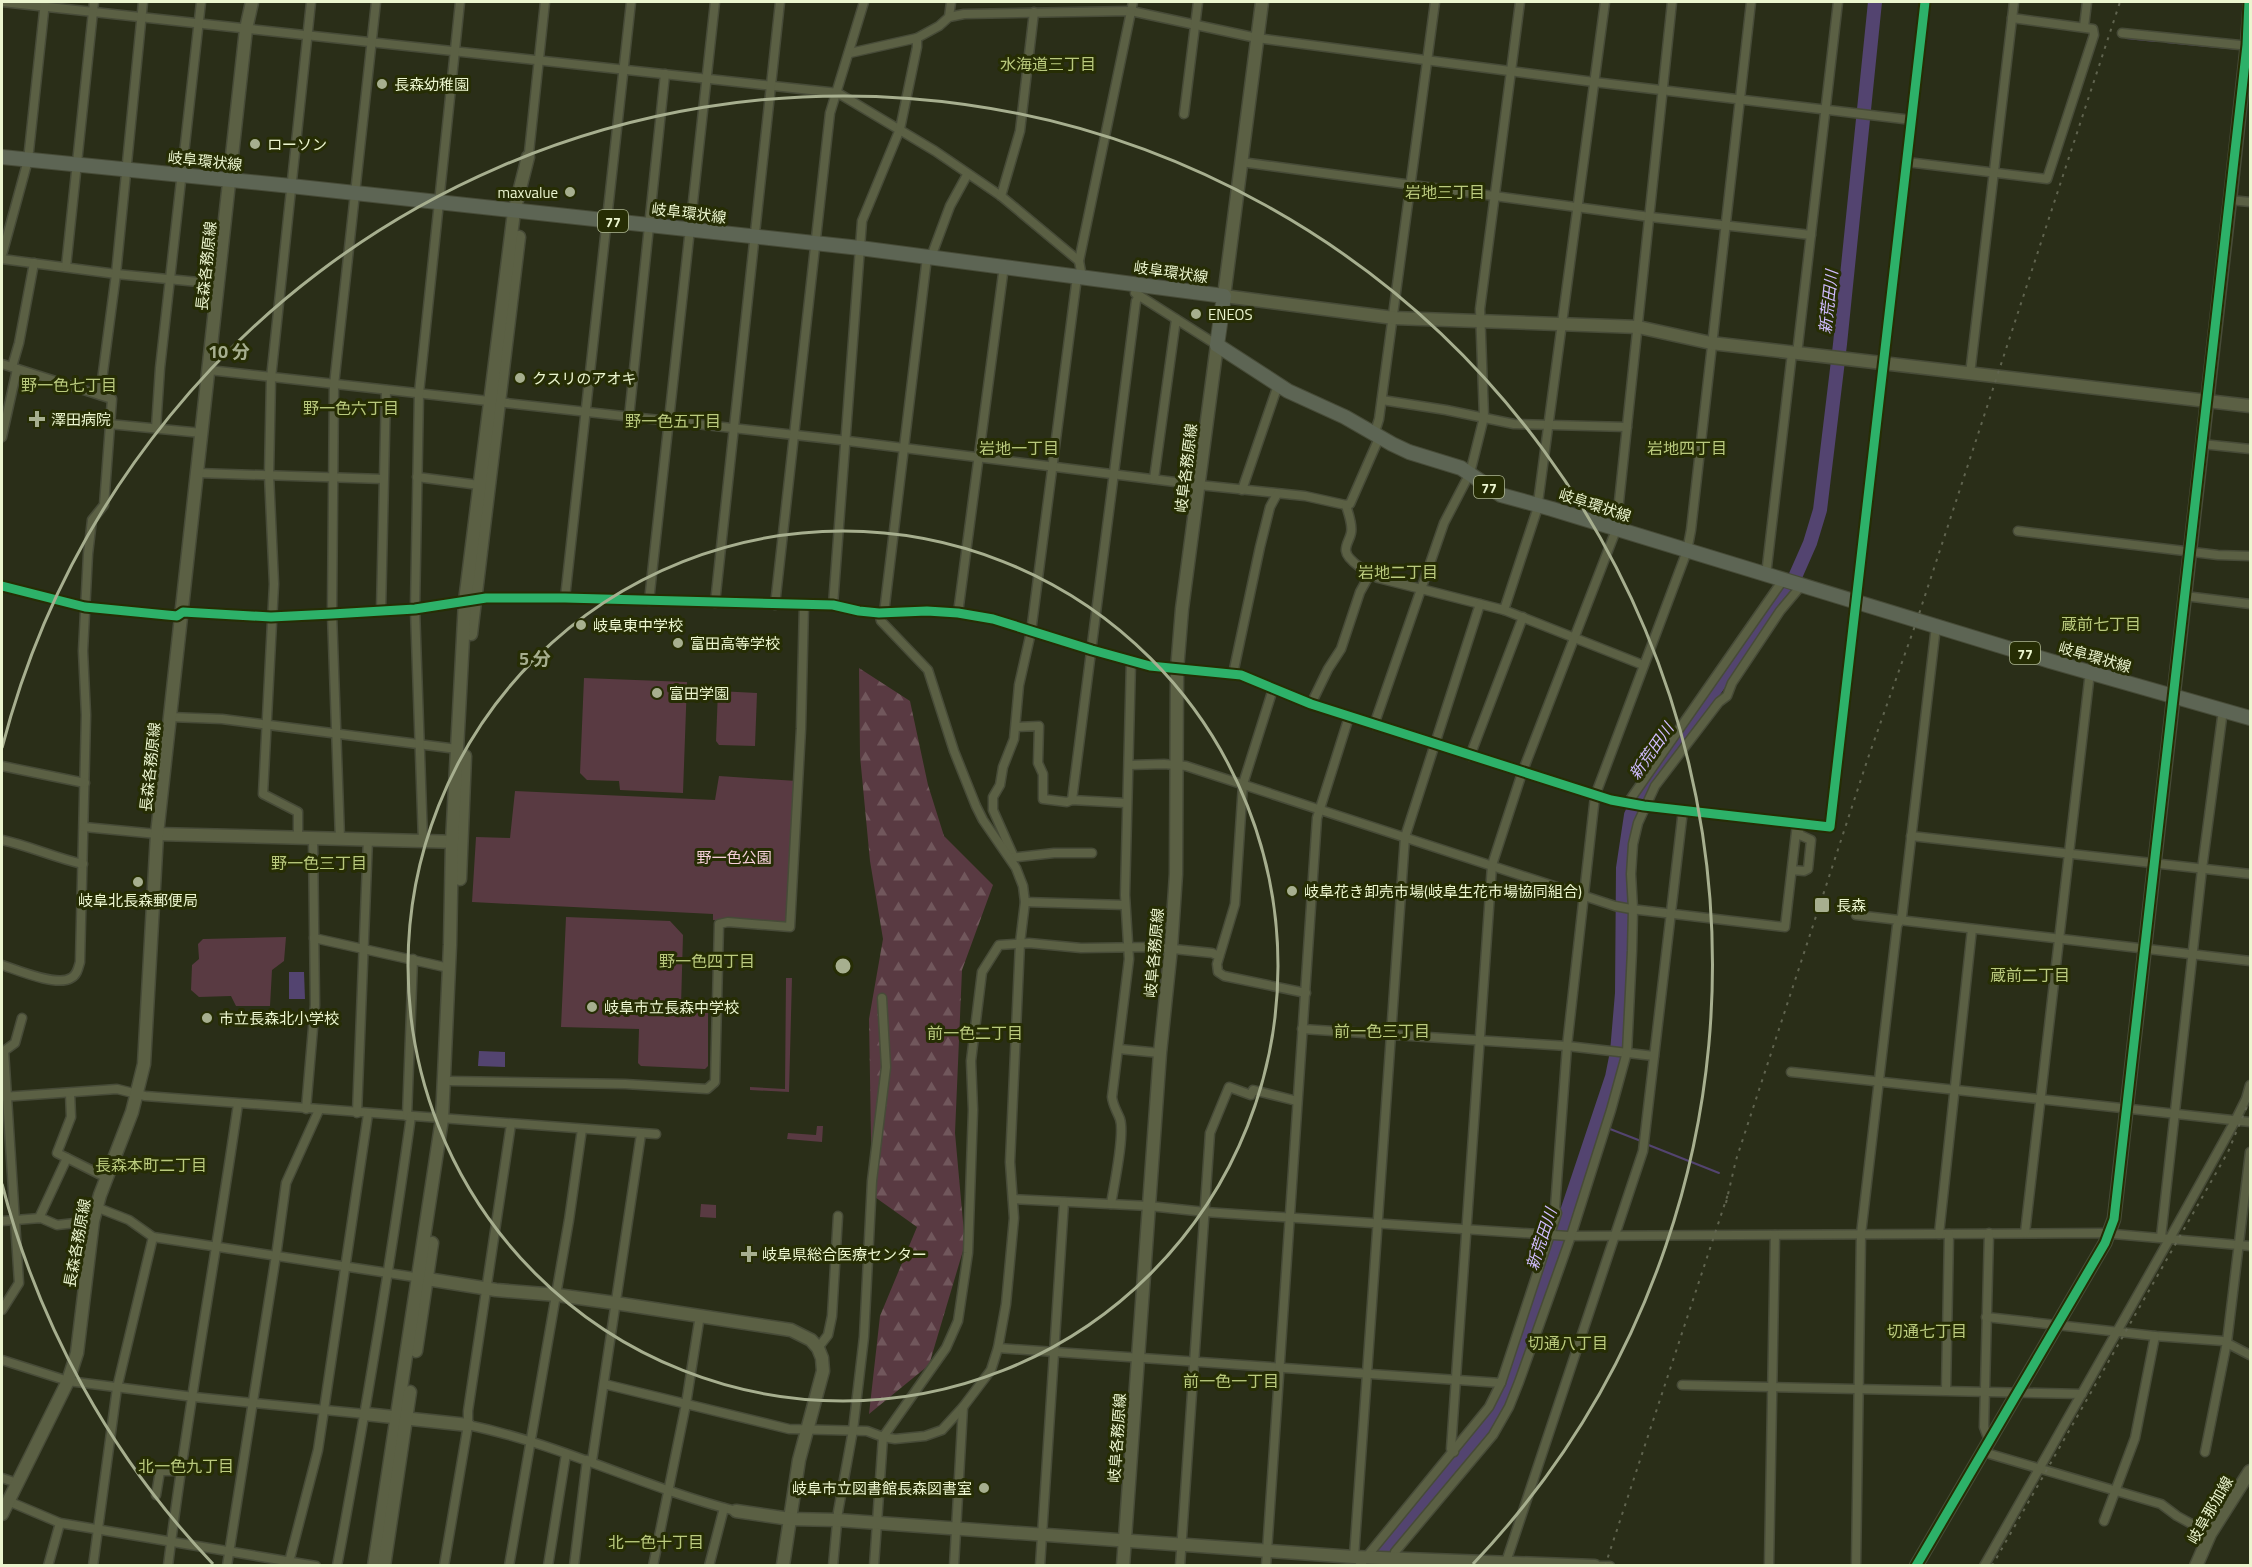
<svg xmlns="http://www.w3.org/2000/svg" width="2252" height="1567" viewBox="0 0 2252 1567" font-family="'Titillium Web','Noto Sans JP',sans-serif">
<defs>
<pattern id="forest-firs" width="22" height="20" patternUnits="userSpaceOnUse" patternTransform="scale(1.5)"><rect width="22" height="20" fill="#593a42"/><path d="M5 1l3.5 6h-7zM16 11l3.5 6h-7z" fill="#71575c"/></pattern>
</defs>
<rect width="100%" height="100%" fill="#2a2e18"/>
<g fill="#593a42">
<polygon points="584,678 687,682 683,793 620,790 619,781 587,780 580,773"/>
<polygon points="718,691 757,693 755,746 719,745 716,741"/>
<polygon points="719,776 797,781 789,923 713,920 713,914 472,902 476,837 510,838 515,791 715,800"/>
<polygon points="566,917 670,921 683,935 681,1006 708,1008 708,1066 705,1069 641,1066 638,1063 639,1029 561,1027"/>
<polygon points="286,937 284,961 272,970 270,1006 236,1006 231,996 199,997 191,990 192,965 199,959 198,944 203,939"/>
<polygon points="786,978 792,978 789,1092 750,1090 750,1087 785,1089"/>
<polygon points="817,1126 823,1126 822,1142 787,1139 788,1133 816,1135"/>
<polygon points="701,1204 716,1205 716,1218 700,1217"/>
</g>
<polygon fill="url(#forest-firs)" points="859,668 910,701 928,785 944,836 993,885 962,970 955,1133 965,1244 929,1365 869,1414 880,1316 917,1227 872,1195 869,1019 883,939 870,861 860,756"/>
<g fill="#534470">
<polygon points="289,972 304,972 305,999 289,999"/>
<polygon points="479,1051 505,1052 505,1067 478,1066"/>
</g>
<g fill="none" stroke-linecap="round" stroke-linejoin="round">
<g stroke="#534470" stroke-width="2">
<polyline points="2126,38 2155,41"/>
<polyline points="2166,42 2239,49"/>
<polyline points="1610,1129 1641,1141"/>
<polyline points="1646,1144 1719,1173"/>
</g>
<polyline stroke="#534470" stroke-width="14" points="1373,1566 1488,1424 1500,1406 1514,1370 1612,1077 1617,1052 1622,993 1623,868 1631,815 1645,788 1795,577 1810,543 1820,510 1840,344 1875,2"/>
<defs>
<g id="street">
<polyline points="2,2 838,93 935,151 1001,196 1079,261 1082,277"/>
<polyline points="949,17 951,2"/>
<polyline points="2084,27 2087,2"/>
<polyline points="2122,33 2250,46"/>
<polyline points="850,53 917,38 939,26 949,17 964,14 1131,11 1257,38 1594,82 1912,120"/>
<polyline points="1184,114 1198,2"/>
<polyline points="528,162 545,2"/>
<polyline points="1241,162 1650,217 1811,235"/>
<polyline points="1907,162 2047,179 2094,35 2093,29 2012,18"/>
<polyline points="1001,196 1020,131 1034,12"/>
<polyline points="2230,200 2250,202"/>
<polyline points="2,255 28,160 45,2"/>
<polyline points="931,257 950,206 967,175"/>
<polyline points="2,259 116,274 219,284"/>
<polyline points="1079,261 1133,2"/>
<polyline points="66,267 94,2"/>
<polyline points="1135,293 1217,345"/>
<polyline points="1797,354 1838,2"/>
<path d="M2,364L112,399L104,505L92,520L88,554L83,651L86,715L80,962C78,969 77,975 71,978C57,987 17,970 2,965"/>
<polyline points="12,367 19,343 34,263"/>
<polyline points="209,370 840,440 1199,485 1305,496 1346,505"/>
<polyline points="1970,374 2014,2"/>
<polyline points="100,395 116,274 143,2"/>
<polyline points="1382,400 1446,410 1514,424 1627,427"/>
<polyline points="629,417 665,74"/>
<polyline points="109,424 202,433"/>
<polyline points="156,428 160,368 201,2"/>
<polyline points="1374,435 1379,419 1435,2"/>
<polyline points="2,437 17,369"/>
<polyline points="2202,444 2250,449"/>
<polyline points="198,473 383,479"/>
<polyline points="417,477 479,485"/>
<polyline points="1154,479 1176,319"/>
<polyline points="1242,490 1278,385"/>
<path d="M1346,505C1348,513 1353,524 1351,533C1350,539 1345,545 1346,551C1347,561 1370,574 1378,578L1504,610L1643,665"/>
<polyline points="1346,505 1350,504 1379,438"/>
<polyline points="2018,531 2218,555 2250,556"/>
<polyline points="1766,575 1792,353"/>
<polyline points="2,586 85,607 177,616 183,612 271,617 332,614 415,609 486,598 565,598 833,605 859,611 879,613 927,611 958,613 993,619 1092,650 1150,666 1241,675 1311,704 1611,800 1644,806 1830,827 1925,2"/>
<polyline points="2185,596 2250,604"/>
<polyline points="565,598 631,2"/>
<polyline points="649,601 715,2"/>
<polyline points="715,603 780,2"/>
<polyline points="775,605 830,113 864,2"/>
<polyline points="833,605 862,221 900,129 917,47 917,38"/>
<polyline points="1504,610 1537,510 1605,2"/>
<polyline points="381,611 386,390"/>
<polyline points="884,613 927,257"/>
<polyline points="958,613 1004,266"/>
<polyline points="1233,674 1260,547 1270,507 1277,494"/>
<polyline points="1273,689 1243,784 1235,904 1217,964 1218,972 1224,976 1306,993"/>
<polyline points="1311,704 1328,669 1341,649 1360,592 1370,574"/>
<polyline points="170,717 222,719 457,749"/>
<polyline points="1374,725 1444,523 1470,473 1484,417 1480,309 1520,2"/>
<polyline points="1016,727 1039,726 1038,763 1043,774 1043,799 1067,802 1072,800 1126,803"/>
<polyline points="1470,756 1523,617"/>
<polyline points="1129,765 1164,764 1186,766 1615,906 1631,909 1785,927 1797,824 1800,835 1811,840 1808,869 1804,871 1792,870"/>
<polyline points="2,766 85,783"/>
<polyline points="1072,800 1136,301 1139,296"/>
<polyline points="1627,804 1783,580"/>
<polyline points="84,827 157,834"/>
<polyline points="1911,836 2250,874"/>
<polyline points="298,837 298,812 263,794 274,584 269,475 271,378 311,2"/>
<polyline points="340,839 332,614 334,385 376,2"/>
<path d="M2,840C30,846 55,858 83,864"/>
<polyline points="423,841 415,609 419,393 460,2"/>
<polyline points="1013,855 993,810 993,797 1000,785 1003,767 1014,739 1019,685 1031,632 1077,277"/>
<polyline points="1010,858 1054,853 1092,853"/>
<polyline points="1025,902 1125,905"/>
<polyline points="1856,915 2250,961"/>
<polyline points="314,938 449,968"/>
<polyline points="1302,1029 1567,1046 1654,1056"/>
<polyline points="1119,1049 1160,1053"/>
<polyline points="1791,1072 2250,1122"/>
<polyline points="450,1081 625,1084 707,1089 715,1082 719,924 728,922 790,927 801,729 804,605"/>
<polyline points="70,1093 71,1117 57,1153 107,1178"/>
<polyline points="2,1097 117,1089 145,1096 656,1134"/>
<polyline points="306,1109 315,1005 313,838"/>
<polyline points="357,1113 368,839"/>
<polyline points="407,1116 413,959"/>
<polyline points="1013,1199 1149,1206 1205,1212 1568,1236 2102,1233 2250,1246"/>
<path d="M1111,1204C1114,1185 1125,1135 1120,1119C1117,1111 1113,1106 1112,1097L1129,959L1125,895L1131,661"/>
<polyline points="101,1209 129,1220 153,1237 421,1278"/>
<polyline points="39,1218 67,1158"/>
<polyline points="2,1221 41,1218 57,1225 93,1221"/>
<polyline points="1989,1233 1984,1427 1989,1441"/>
<polyline points="2025,1233 2090,672"/>
<polyline points="1939,1234 1972,929"/>
<polyline points="2161,1237 2202,869 2223,710"/>
<polyline points="2,1310 19,1283 4,1051 15,1043 22,1018"/>
<polyline points="1986,1317 2155,1336 2223,1341 2250,1355"/>
<polyline points="818,1348 828,1335 832,1316 838,1216"/>
<polyline points="998,1348 1501,1383 1557,1213 1555,1208 1567,1046 1595,796 1687,551 1691,530 1751,2"/>
<polyline points="2,1360 68,1381 194,1397 365,1414"/>
<polyline points="604,1384 789,1429 867,1431 883,1437 895,1439 925,1436 942,1430 963,1407 991,1370 998,1348 1006,1304 1014,1218 1010,1162 1020,943 1025,902 1023,886 1016,868 983,820 976,806 954,751 928,670 881,621 879,613"/>
<polyline points="1682,1385 2082,1394"/>
<polyline points="1946,1390 1949,1234"/>
<path d="M468,1425C560,1444 645,1488 736,1511"/>
<polyline points="1454,1452 1451,1449 1492,865 1522,773 1616,530 1672,2"/>
<polyline points="1983,1452 2161,1504 2177,1516 2210,1534"/>
<polyline points="2205,1452 2227,1342 2250,1152"/>
<polyline points="592,1461 641,1134"/>
<polyline points="2,1478 17,1483"/>
<polyline points="156,1495 160,1471 182,1471"/>
<polyline points="8,1501 60,1523 316,1566"/>
<polyline points="2104,1521 2135,1438 2155,1336"/>
<polyline points="1354,1557 1405,837 1480,604"/>
<polyline points="1394,1559 1395,1552 1493,1435 1509,1407 1519,1382 1571,1236 1611,1110 1627,1052 1632,951 1633,909 1631,874 1633,844 1638,823 1655,786 1719,702 1727,696 1732,683 1780,611 1801,586"/>
<polyline points="1505,1565 1643,1151 1683,810"/>
<polyline points="48,1566 60,1523"/>
<polyline points="93,1566 117,1388 153,1237"/>
<path d="M168,1566C187,1411 216,1258 238,1104"/>
<polyline points="227,1566 277,1249 286,1183 319,1110"/>
<polyline points="288,1566 318,1450 368,1114"/>
<path d="M337,1566C365,1416 390,1267 411,1116"/>
<polyline points="444,1566 468,1425 468,1411 511,1124"/>
<polyline points="509,1566 569,1220 582,1129"/>
<polyline points="548,1566 566,1454"/>
<polyline points="574,1566 587,1460"/>
<polyline points="653,1566 686,1404 700,1315"/>
<polyline points="709,1566 724,1508"/>
<polyline points="833,1566 838,1512 853,1430 864,1337 872,1181 886,1067 882,998"/>
<polyline points="874,1566 883,1437 946,1348 958,1321 968,1253 973,1110 971,1061 982,972 999,945 1029,943 1081,948 1154,947 1212,953 1219,956"/>
<polyline points="954,1566 963,1407"/>
<polyline points="1040,1566 1064,1202"/>
<polyline points="1180,1566 1210,1133 1229,1087 1251,1095 1253,1090 1297,1101"/>
<polyline points="1266,1566 1317,818 1349,717"/>
<polyline points="1359,1566 1489,1407 1501,1383"/>
<polyline points="1596,1566 1610,1566"/>
<polyline points="1769,1566 1775,1235"/>
<polyline points="1856,1566 1861,1234 1897,926 1902,916 1936,626"/>
<polyline points="1984,1566 2170,1238 2235,1121 2246,1099 2250,1085"/>
</g>
<g id="secondary">
<polyline points="1262,2 1224,296 1394,318 1638,327 1711,343 2250,406"/>
<polyline points="471,634 519,237"/>
<polyline points="157,834 460,842"/>
<polyline points="460,879 465,756"/>
<polyline points="427,1279 496,1290 557,1295 615,1303 791,1330 811,1340 818,1348 822,1358 823,1371 799,1460 783,1565"/>
<polyline points="416,1351 432,1243"/>
<polyline points="365,1414 468,1425"/>
<polyline points="736,1511 790,1519 837,1520 1354,1557 1595,1566"/>
<polyline points="2,1514 68,1381 77,1353 93,1221 100,1195 132,1112 144,1064 157,834 246,29 252,2"/>
<polyline points="374,1566 442,1119 450,945 452,842 465,601 514,212 528,157"/>
<polyline points="384,1566 410,1392"/>
<polyline points="1123,1566 1160,1053 1171,948 1176,874 1177,670 1182,609 1217,345"/>
<polyline points="1916,1566 2105,1243 2114,1219 2230,200 2247,45 2250,2"/>
<polyline points="2196,1566 2210,1534 2250,1471"/>
</g>
<polyline id="primary" points="2,157 291,186 860,248 1224,296 1217,345 1288,391 1345,417 1392,444 1409,452 1461,468 1501,495 1552,509 2050,661 2250,718"/>
</defs>
<use href="#street" stroke="#474b38" stroke-width="11"/>
<use href="#secondary" stroke="#474b38" stroke-width="15"/>
<use href="#primary" stroke="#474b38" stroke-width="16"/>
<use href="#street" stroke="#5b6044" stroke-width="8"/>
<use href="#secondary" stroke="#5b6044" stroke-width="12"/>
<use href="#primary" stroke="#5d6554" stroke-width="14"/>
<g stroke="#60644f" stroke-width="2" stroke-dasharray="3 6" stroke-linecap="butt">
<polyline points="1726,1203 1736,1160 1868,758 1917,620 2120,2"/>
<polyline points="1605,1566 1728,1194"/>
<polyline points="1992,1566 2228,1152 2250,1099"/>
</g>
<defs>
<g id="cycleway">
<polyline points="2,586 85,607 177,616 183,612 271,617 332,614 415,609 486,598 565,598 833,605 859,611 879,613 927,611 958,613 993,619 1092,650 1150,666 1241,675 1311,704 1611,800 1644,806 1830,827 1925,2"/>
<polyline points="1916,1566 2105,1243 2114,1219 2247,45 2249,2"/>
</g>
</defs>
<use href="#cycleway" stroke="#262d04" stroke-width="13"/>
<use href="#cycleway" stroke="#2db169" stroke-width="9"/>
</g>
<g fill="none" stroke="#a7af8f" stroke-width="3">
<circle cx="843" cy="966" r="435"/>
<path d="M213 1564A869 869 0 0 1 2 1184M2 748A869 869 0 1 1 1473 1564"/>
</g>
<g fill="#a7af8f" stroke="#262d04" stroke-width="2">
<circle cx="382" cy="84" r="6"/>
<circle cx="255" cy="144" r="6"/>
<circle cx="570" cy="192" r="6"/>
<circle cx="1196" cy="314" r="6"/>
<circle cx="520" cy="378" r="6"/>
<path d="M34 410h6v6h6v6h-6v6h-6v-6h-6v-6h6z"/>
<circle cx="581" cy="625" r="6"/>
<circle cx="678" cy="643" r="6"/>
<circle cx="657" cy="693" r="6"/>
<circle cx="138" cy="882" r="6"/>
<circle cx="1292" cy="891" r="6"/>
<rect x="1814" y="897" width="16" height="16" rx="3"/>
<circle cx="592" cy="1007" r="6"/>
<circle cx="207" cy="1018" r="6"/>
<path d="M746 1245h6v6h6v6h-6v6h-6v-6h-6v-6h6z"/>
<circle cx="984" cy="1488" r="6"/>
</g>
<g text-anchor="middle" dominant-baseline="central" stroke-width="6" stroke-linejoin="round" paint-order="stroke">
<g fill="#262d04" stroke="#b0b992" stroke-width="1.5">
<rect x="598" y="210" width="30" height="22" rx="4.5"/>
<rect x="1474" y="476" width="30" height="22" rx="4.5"/>
<rect x="2010" y="642" width="30" height="22" rx="4.5"/>
</g>
<g font-size="14" font-weight="bold" fill="#ebf5cf">
<text x="613" y="221">77</text>
<text x="1489" y="487">77</text>
<text x="2025" y="653">77</text>
</g>
<g font-size="15" fill="#ebf5cf" stroke="#262d04" text-anchor="start">
<text x="394" y="84">長森幼稚園</text>
<text x="267" y="144">ローソン</text>
<text x="558" y="192" text-anchor="end">maxvalue</text>
<text x="1208" y="314">ENEOS</text>
<text x="532" y="378">クスリのアオキ</text>
<text x="51" y="419">澤田病院</text>
<text x="593" y="625">岐阜東中学校</text>
<text x="690" y="643">富田高等学校</text>
<text x="669" y="693">富田学園</text>
<text x="1304" y="891">岐阜花き卸売市場(岐阜生花市場協同組合)</text>
<text x="138" y="900" text-anchor="middle">岐阜北長森郵便局</text>
<text x="1836" y="905">長森</text>
<text x="604" y="1007">岐阜市立長森中学校</text>
<text x="219" y="1018">市立長森北小学校</text>
<text x="762" y="1254">岐阜県総合医療センター</text>
<text x="972" y="1488" text-anchor="end">岐阜市立図書館長森図書室</text>
</g>
<g font-size="15" fill="#ebf5cf" stroke="#262d04">
<text transform="translate(205 161) rotate(6)">岐阜環状線</text>
<text transform="translate(689 213) rotate(7)">岐阜環状線</text>
<text transform="translate(206 266) rotate(-84)">長森各務原線</text>
<text transform="translate(1171 272) rotate(8)">岐阜環状線</text>
<text transform="translate(1186 468) rotate(-83)">岐阜各務原線</text>
<text transform="translate(1595 505) rotate(18)">岐阜環状線</text>
<text transform="translate(2095 657) rotate(16)">岐阜環状線</text>
<text transform="translate(150 767) rotate(-84)">長森各務原線</text>
<text transform="translate(1154 953) rotate(-85)">岐阜各務原線</text>
<text transform="translate(77 1243) rotate(-80)">長森各務原線</text>
<text transform="translate(1117 1438) rotate(-86)">岐阜各務原線</text>
<text transform="translate(2210 1510) rotate(-60)">岐阜那加線</text>
</g>
<g font-size="15" fill="#f8d1dc" stroke="#262d04">
<text x="734" y="857">野一色公園</text>
</g>
<g font-size="16" fill="#baca7e" stroke="#262d04">
<text x="1048" y="64">水海道三丁目</text>
<text x="1445" y="192">岩地三丁目</text>
<text x="69" y="385">野一色七丁目</text>
<text x="351" y="408">野一色六丁目</text>
<text x="673" y="421">野一色五丁目</text>
<text x="1019" y="448">岩地一丁目</text>
<text x="1687" y="448">岩地四丁目</text>
<text x="1398" y="572">岩地二丁目</text>
<text x="2101" y="624">蔵前七丁目</text>
<text x="319" y="863">野一色三丁目</text>
<text x="707" y="961">野一色四丁目</text>
<text x="2030" y="975">蔵前二丁目</text>
<text x="1382" y="1031">前一色三丁目</text>
<text x="975" y="1033">前一色二丁目</text>
<text x="151" y="1165">長森本町二丁目</text>
<text x="1927" y="1331">切通七丁目</text>
<text x="1568" y="1343">切通八丁目</text>
<text x="1231" y="1381">前一色一丁目</text>
<text x="186" y="1466">北一色九丁目</text>
<text x="656" y="1542">北一色十丁目</text>
</g>
<g font-size="16" font-style="italic" fill="#d1bdff" stroke="#262d04">
<text transform="translate(1828 302) rotate(-84)">新荒田川</text>
<text transform="translate(1651 751) rotate(-55)">新荒田川</text>
<text transform="translate(1541 1239) rotate(-72)">新荒田川</text>
</g>
</g>
<circle cx="843" cy="966" r="9" fill="#a7af8f" stroke="#262d04" stroke-width="3"/>
<g font-size="18" text-anchor="middle" font-weight="bold" fill="#a7af8f" stroke="#262d04" stroke-width="6" stroke-linejoin="round" paint-order="stroke">
<text x="229" y="358">10 分</text>
<text x="535" y="665">5 分</text>
</g>
<rect width="2252" height="1567" fill="none" stroke="#ebf5cf" stroke-width="6"/>
</svg>
